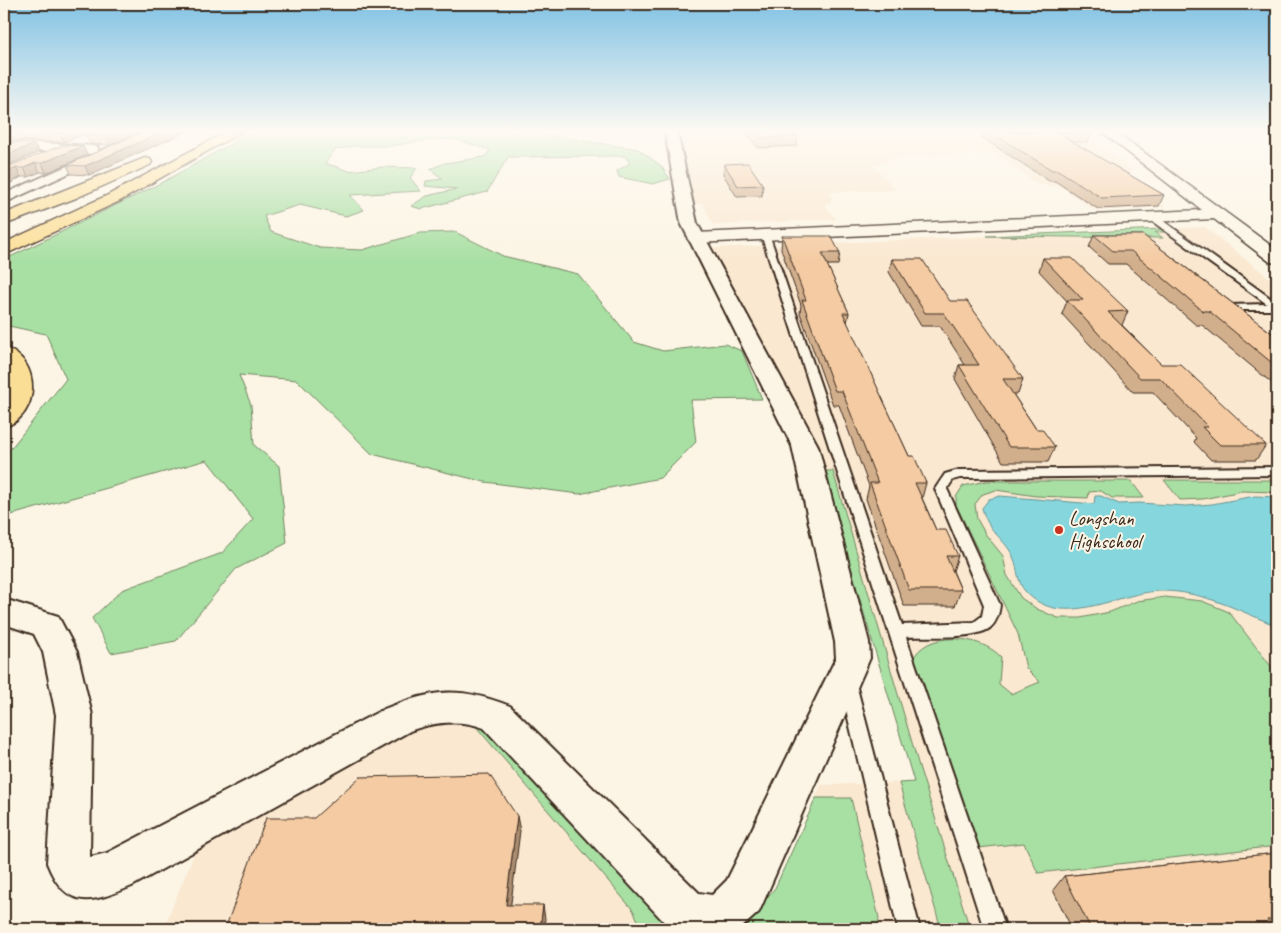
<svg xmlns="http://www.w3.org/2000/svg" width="1281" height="933" viewBox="0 0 1281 933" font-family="Caveat,sans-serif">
<rect width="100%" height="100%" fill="#fcf5e5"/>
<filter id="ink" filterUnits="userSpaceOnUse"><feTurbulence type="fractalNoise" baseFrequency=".02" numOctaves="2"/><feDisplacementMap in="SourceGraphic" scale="10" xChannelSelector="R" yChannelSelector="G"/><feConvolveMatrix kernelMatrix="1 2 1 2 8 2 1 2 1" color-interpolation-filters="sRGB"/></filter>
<g filter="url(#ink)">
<g fill="#fae8d1">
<polygon points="680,132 1085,132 1133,171 1110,173 1166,207 1096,211 1059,186 1039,185 1032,181 994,154 902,157 873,165 897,190 828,192 832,197 831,203 824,204 836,219 713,225 703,204 695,204"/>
<polygon points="1205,227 1277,284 1277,929 741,929 775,888 821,785 914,782 857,590 825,471 808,429 780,373 712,248"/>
<polygon points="466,715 670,929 163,929 199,842 425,725"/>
</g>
<g fill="#a8dfa3" stroke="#728460">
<polygon points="252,132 544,132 546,135 638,149 661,166 670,179 653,184 619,177 617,171 630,163 625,156 508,157 487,192 421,209 411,206 427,196 457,189 425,186 426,181 443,179 430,169 445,163 485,157 490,150 458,140 438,139 390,146 354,146 335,150 325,163 349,171 383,167 417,168 410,178 421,191 350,195 364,210 346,216 300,205 264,216 271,232 320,248 362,250 420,233 455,232 503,256 578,274 634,342 663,351 725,344 742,351 762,399 691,400 696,442 660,478 579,494 485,482 372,454 297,380 239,375 251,405 254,445 279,466 287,543 236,569 176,641 111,653 92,618 122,590 222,553 253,519 207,460 4,517 4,455 8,452 66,379 46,334 4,325 4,260 163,182"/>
<polygon points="1163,229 1167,232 1155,232 1163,238 987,236"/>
<polygon points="825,471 833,471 918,763 970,929 941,929 899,783 914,782 857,590"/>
<polygon points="1164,480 1277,480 1277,492 1242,491 1203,499 1180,500"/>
<path d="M986,481H1131L1144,498H1112L1101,491L1089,492L1088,498L1036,496L996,490L983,494L975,504L977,519L986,535L1003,556L1007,575L1021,598L1037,609L1058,618H1080L1110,612L1137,601L1165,597L1202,601L1229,612L1277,674V846L1038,873L1024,843L978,848L912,661C925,629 981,635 1001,657L999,684L1011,694L1040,682L1026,668L1018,634L956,505V497L963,486Z"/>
<polygon points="466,715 484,725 670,929 642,929 633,910"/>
<polygon points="816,798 851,798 879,918 878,929 741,929 775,888"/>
</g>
<path fill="#86d7dd" stroke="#689291" d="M1000,496L1094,504L1095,496H1101L1119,504L1139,503L1186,506L1212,504L1255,496L1277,497V626C1240,611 1203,591 1162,591C1118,591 1062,632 1025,591C1017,582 1018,569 1014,559C1006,538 989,535 982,508L989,499Z"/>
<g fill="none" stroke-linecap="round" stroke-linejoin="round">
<defs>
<g id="service">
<polygon points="1149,215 1155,215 1277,303 1277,310 1226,310 1224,308 1229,305 1267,304 1149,219"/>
<path d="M762,232L769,234L902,625L974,622L982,616L984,605L935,489L945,474L959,470L1277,467V475L960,478L953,480L947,489L1000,605C999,613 997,621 991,627C977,640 926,636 906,637L1006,929H984L761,234Z"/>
<polygon points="848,677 854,679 856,684 920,929 898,929 840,684 842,679"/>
</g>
<g id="minor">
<polygon points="144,132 159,132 4,203 4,194 94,154 4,149 4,141 93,146 98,147 98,152"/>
<path d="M665,132H677L697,223L818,446L869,642L870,658L759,912L740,929H676L667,925L484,728C460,719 433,722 410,731L132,886C92,903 66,911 47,863L56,715L43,652L34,634L4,624V599L58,616L77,652L92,715L90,857L107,853L384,709C436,689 458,686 510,706L699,893L712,895L727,880L836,658L835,642L792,446L681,223Z"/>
</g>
<polygon id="tertiary" points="1102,132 1116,132 1277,250 1277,263 1270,262 1214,219 696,243 690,242 687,238 690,234 696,233 1202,210"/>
<g id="motorway">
<polygon points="226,132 241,132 120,201 4,255 4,243 108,195"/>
<polygon points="145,158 150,159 152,162 150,165 76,198 4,225 4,214"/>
<path d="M4,348C42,358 41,417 4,427V403L9,386V377L4,366Z"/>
</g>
</defs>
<use href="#service" stroke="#3b2a1e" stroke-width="4"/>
<use href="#minor" stroke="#3b2a1e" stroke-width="4"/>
<use href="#tertiary" stroke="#3b2a1e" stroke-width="3"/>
<use href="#motorway" stroke="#3b2a1e" stroke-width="3"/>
<use href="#service" fill="#fcf5e5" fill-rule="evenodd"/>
<use href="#minor" fill="#fcf5e5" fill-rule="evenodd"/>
<use href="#tertiary" fill="#fcf5e5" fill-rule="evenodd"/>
<use href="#motorway" fill="#fbde96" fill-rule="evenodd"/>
</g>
<g fill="#d2af8c" stroke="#3b2a1e">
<polygon points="4,132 89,132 64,142 4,140"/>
<polygon points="140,132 110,145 90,144 86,135"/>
<polygon points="142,132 89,175 71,174 67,165"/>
<polygon points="746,132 793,132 798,136 797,146 758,148"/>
<polygon points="982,132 1092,132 1088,142 1072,142 1164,195 1159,206 1098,209 1055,181 1049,181 981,137"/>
<polygon points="87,155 46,173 40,172 28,177 21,177 4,187 4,168"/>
<polygon points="724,164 763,185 762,196 737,197 723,174"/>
<polygon points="1094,235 1143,235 1277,337 1277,391 1271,386 1273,384 1202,325 1196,325 1126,264 1108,264 1089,247"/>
<polygon points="782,236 840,253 838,265 827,265 849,313 847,323 909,456 926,483 922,498 936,530 958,556 953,571 961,590 955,606 904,606 866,499 869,486 839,405 833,405 800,313 801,305 781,249"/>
<polygon points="1043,258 1128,311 1122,325 1161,364 1266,445 1256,460 1211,460 1194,442 1196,438 1153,392 1133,392 1062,314 1067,301 1039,271"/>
<polygon points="892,259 950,301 1023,379 1018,394 1013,394 1036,429 1055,447 1048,462 1003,462 955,379 959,365 965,365 940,326 921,326 889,272"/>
<polygon points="1277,853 1277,929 1072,929 1053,890 1064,876"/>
</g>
<g fill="#ab8e72" stroke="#3b2a1e">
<polygon points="64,132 89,132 64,142 60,133"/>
<polygon points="117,132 140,132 110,145 106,136"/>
<polygon points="163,132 186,132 89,175 85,166"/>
<polygon points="34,144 39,152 4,167 4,156"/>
<polygon points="83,146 87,155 46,173 42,163"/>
<polygon points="35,163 40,172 28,177 24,168"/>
<polygon points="16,168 21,177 4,187 4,174"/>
<polygon points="517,816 520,831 509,919 506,905"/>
<polygon points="543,905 545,919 544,929 540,929"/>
</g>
<g fill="#f4cba3" stroke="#3b2a1e">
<polygon points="12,132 64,132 60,133"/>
<polygon points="93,132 117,132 106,136 86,135"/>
<polygon points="142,132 163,132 85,166 67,165"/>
<polygon points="754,132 793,132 798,136 759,138"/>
<polygon points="990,132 1092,132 1056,132 1164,195 1102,198 1058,170 1052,170"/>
<polygon points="4,142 34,144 4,156"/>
<polygon points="63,145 83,146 42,163 35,163 24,168 16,168 4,174 4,168"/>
<polygon points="748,163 763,185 738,186 724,164"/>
<polygon points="1094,235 1143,235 1277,337 1277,367 1209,311 1203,311 1131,251 1113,251"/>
<polygon points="782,236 831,236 840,253 822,253 849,313 843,313 909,456 914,456 926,483 915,483 936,530 946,530 958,556 946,556 961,590 909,590 870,483 878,483 842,391 835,391 802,300 806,300"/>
<polygon points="1043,258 1072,258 1128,311 1108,312 1161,364 1180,364 1266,445 1220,445 1202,427 1208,427 1160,378 1140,378 1067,300 1083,300"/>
<polygon points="892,259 922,259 950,301 967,301 1023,379 1003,379 1036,429 1042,429 1055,447 1009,447 959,365 979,365 944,313 925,313"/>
<polygon points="489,774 517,816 506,905 543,905 540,929 225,929 266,818 314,818 360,777"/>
<polygon points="1277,853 1277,918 1267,920 1273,929 1231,929 1228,923 1181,929 1091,929 1064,876"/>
</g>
</g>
<linearGradient id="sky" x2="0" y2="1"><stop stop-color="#81c2e4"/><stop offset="0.5" stop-color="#fefaf3"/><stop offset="1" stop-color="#fefaf3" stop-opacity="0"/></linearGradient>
<rect width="1281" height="262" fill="url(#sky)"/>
<circle fill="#c8321e" stroke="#fcf5e5" stroke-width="2" cx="1059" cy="530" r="5"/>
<g text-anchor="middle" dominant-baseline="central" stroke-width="4" stroke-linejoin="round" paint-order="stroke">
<g font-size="20" fill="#3b2a1e" stroke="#fcf5e5" text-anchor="start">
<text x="1069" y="518">Longshan<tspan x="1069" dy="23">Highschool</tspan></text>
</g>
</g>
<rect width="1281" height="933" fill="none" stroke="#fcf5e5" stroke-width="20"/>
<rect x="10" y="10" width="1261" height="913" fill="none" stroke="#3b2a1e" stroke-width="2" filter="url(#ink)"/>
</svg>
